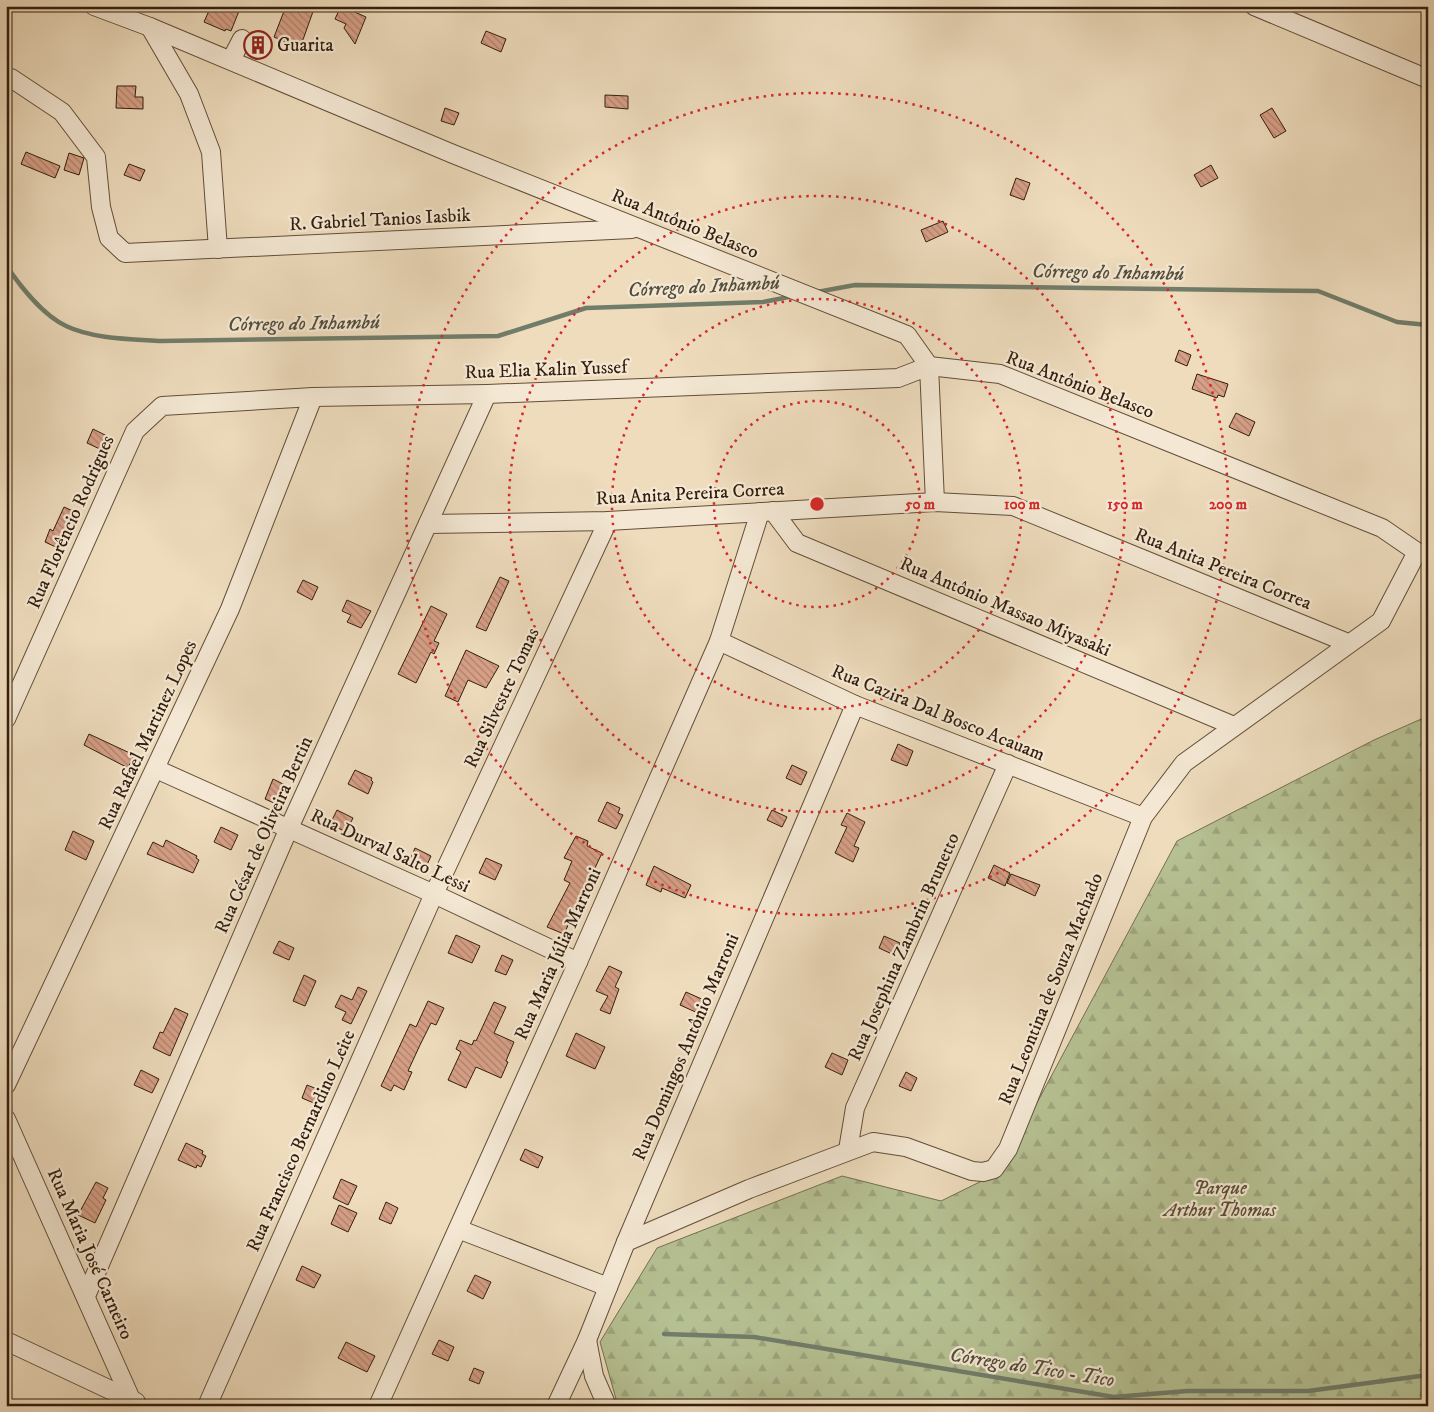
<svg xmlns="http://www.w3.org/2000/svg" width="1434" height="1412" viewBox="0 0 1434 1412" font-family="'IM FELL DW Pica',serif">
<defs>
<pattern id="forest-firs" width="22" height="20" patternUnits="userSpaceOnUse" patternTransform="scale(1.25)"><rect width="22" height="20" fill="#b6c193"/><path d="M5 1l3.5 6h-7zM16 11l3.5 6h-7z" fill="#9da57e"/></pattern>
<pattern id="building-back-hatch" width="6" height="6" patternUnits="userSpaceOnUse" patternTransform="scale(1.25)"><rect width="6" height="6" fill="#d7a087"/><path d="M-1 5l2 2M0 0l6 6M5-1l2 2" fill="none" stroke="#af826d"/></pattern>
</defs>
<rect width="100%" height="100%" fill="#eedcbd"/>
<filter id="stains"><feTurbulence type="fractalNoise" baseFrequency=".004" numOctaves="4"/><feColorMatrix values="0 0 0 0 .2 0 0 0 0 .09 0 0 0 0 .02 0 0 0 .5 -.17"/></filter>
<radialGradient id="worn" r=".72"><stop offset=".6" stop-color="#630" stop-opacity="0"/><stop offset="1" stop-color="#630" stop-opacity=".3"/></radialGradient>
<polygon fill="url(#forest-firs)" stroke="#747050" points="1428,716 1428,1406 780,1406 755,1400 748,1406 618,1406 600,1342 657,1248 842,1176 941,1201 1000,1172 1177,841 1374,740"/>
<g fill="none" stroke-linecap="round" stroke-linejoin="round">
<g stroke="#717d6b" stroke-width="4.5">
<path d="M6,265C20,286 43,315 66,326C93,339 131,339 161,341L498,336L586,308L763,302L794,296"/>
<polyline points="817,292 855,285 1318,291 1397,322 1428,325"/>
<polyline points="664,1334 754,1337 1114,1397 1187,1391 1308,1391 1428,1375"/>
</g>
</g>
<g fill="url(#building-back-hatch)" stroke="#331e0c">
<polygon points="211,6 241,6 231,31 226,29 225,31 204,22"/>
<polygon points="286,6 315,6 300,48 274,37"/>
<polygon points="341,6 366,17 355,44 344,28 346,24 335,19"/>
<polygon points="486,31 506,39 501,52 481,43"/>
<polygon points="117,86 136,86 135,97 143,97 143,109 116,108"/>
<polygon points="605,95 628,96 628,109 605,107"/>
<polygon points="445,108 459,113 454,125 441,121"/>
<polygon points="1272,108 1286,131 1274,138 1260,115"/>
<polygon points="26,152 60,166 55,178 21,164"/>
<polygon points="69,153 84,158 79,175 64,170"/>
<polygon points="129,164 145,170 140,181 124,175"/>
<polygon points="1211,165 1218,178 1201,187 1194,175"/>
<polygon points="1016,178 1030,183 1024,200 1010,195"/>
<polygon points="943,221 948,232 926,242 921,230"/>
<polygon points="1179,350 1191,355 1187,366 1175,361"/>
<polygon points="1197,374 1228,384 1224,397 1218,395 1217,398 1192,389"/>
<polygon points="1236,413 1255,422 1249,436 1229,427"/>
<polygon points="93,429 109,437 102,450 87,443"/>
<polygon points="64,507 75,512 58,548 45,542 50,529 53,531"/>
<polygon points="500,577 509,581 486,631 476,627"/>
<polygon points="303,580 318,587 312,600 297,592"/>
<polygon points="347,600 371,611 361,628 347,622 351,615 342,611"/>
<polygon points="431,606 447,614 434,641 439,643 434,654 431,652 416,683 398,674"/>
<polygon points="466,650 499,666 486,688 468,680 458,702 445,696"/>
<polygon points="89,734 134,755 128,768 84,745"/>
<polygon points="898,744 913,751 907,766 891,760"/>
<polygon points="792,765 807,772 801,785 786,778"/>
<polygon points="355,770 372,778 371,780 373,782 368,794 348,784"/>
<polygon points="273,779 289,787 287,792 290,793 283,807 265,799"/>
<polygon points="607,802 620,808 618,813 623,815 616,829 598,821"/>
<polygon points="337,810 353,818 346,832 330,824"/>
<polygon points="772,810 787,817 782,827 767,820"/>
<polygon points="847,813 865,822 854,846 859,848 853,862 835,853 847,827 841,825"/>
<polygon points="221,827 238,835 231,850 214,842"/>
<polygon points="73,831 94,841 86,860 65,850"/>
<polygon points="576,836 588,841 587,846 602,853 564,934 547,927 570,883 564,880 572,861 564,858"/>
<polygon points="166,840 197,856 196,858 199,860 193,873 147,854 153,842 163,847"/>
<polygon points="415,848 431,856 426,867 410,860"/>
<polygon points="486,858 502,865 495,880 479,873"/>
<polygon points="994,865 1010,873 1005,886 988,878"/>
<polygon points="654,866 691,885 685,898 662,888 661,892 646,885"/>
<polygon points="1011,874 1040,885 1035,896 1007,883"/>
<polygon points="456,935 480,946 472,963 448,953"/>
<polygon points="884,936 900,943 894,955 879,948"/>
<polygon points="279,941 294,948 289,960 273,953"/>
<polygon points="502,955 513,960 506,975 495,971"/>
<polygon points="609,966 622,972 615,987 619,989 610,1014 600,1010 608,996 596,991"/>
<polygon points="304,975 316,981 305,1006 293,1001"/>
<polygon points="358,987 367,991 351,1024 342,1020 346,1012 335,1007 341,995 352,1000"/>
<polygon points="686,992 706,1001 700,1014 680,1005"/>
<polygon points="428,1001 444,1008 436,1025 431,1023 420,1045 408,1071 412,1072 404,1090 394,1085 391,1091 381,1086 410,1024 416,1027"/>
<polygon points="494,1002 506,1007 494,1033 514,1042 506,1061 508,1062 501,1078 476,1067 466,1088 448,1080 461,1052 456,1049 460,1040 472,1045 474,1040 476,1041"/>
<polygon points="175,1008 188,1014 170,1056 153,1048 160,1032 163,1033"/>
<polygon points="576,1033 605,1047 595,1069 566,1056"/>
<polygon points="832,1053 848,1060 842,1075 825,1067"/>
<polygon points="141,1070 159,1079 152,1093 134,1085"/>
<polygon points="906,1072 917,1078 911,1091 899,1086"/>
<polygon points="307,1085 322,1091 316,1104 302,1098"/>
<polygon points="186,1143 203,1151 202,1154 206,1156 201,1167 197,1165 196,1168 178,1160"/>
<polygon points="525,1149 543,1157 538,1168 520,1160"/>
<polygon points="341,1179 357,1186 348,1205 333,1198"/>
<polygon points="96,1182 108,1188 103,1198 106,1200 95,1223 78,1215"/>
<polygon points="386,1202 398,1208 391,1224 379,1219"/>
<polygon points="339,1205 357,1213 348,1232 331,1224"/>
<polygon points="302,1266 321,1275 314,1288 296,1280"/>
<polygon points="475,1275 491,1282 483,1299 467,1291"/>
<polygon points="439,1340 454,1347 448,1361 432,1354"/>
<polygon points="346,1342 375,1356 367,1372 338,1358"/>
<polygon points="474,1368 484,1372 479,1384 469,1380"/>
</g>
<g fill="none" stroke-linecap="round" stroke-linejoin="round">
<defs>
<g id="minor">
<polyline points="94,6 150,27 453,154 907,335 929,366 1000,374 1382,528 1417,552 1381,621 1184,763 1143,817 1008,1149 994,1169 983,1172 972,1171 906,1147 873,1142 749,1189 626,1242"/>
<polyline points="1254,6 1428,79"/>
<polyline points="150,27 189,94 211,152 218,249"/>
<polyline points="231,60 242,39"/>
<polyline points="6,78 11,78 62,112 96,157 101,207 109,238 125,253 632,229"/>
<polyline points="773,511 797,543 1234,726"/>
<polyline points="428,524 608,521 935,502 1013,506 1348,643"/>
<polyline points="719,641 855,705 1143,817"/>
<polyline points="6,719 135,431 162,406 313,397 487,394 898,378 929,366 935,502"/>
<polyline points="156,769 434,894 578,962"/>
<polyline points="6,1085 230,609 313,397"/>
<polyline points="6,1119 134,1406"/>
<polyline points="848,1150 855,1108 1008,764"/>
<polyline points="458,1229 608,1287"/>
<polyline points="86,1296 289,828 487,394"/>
<polyline points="587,1340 594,1376 607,1406"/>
<polyline points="6,1341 136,1402"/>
<polyline points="207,1406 434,894 608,521"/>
<polyline points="378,1406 578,962 719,641 760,512"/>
<polyline points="556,1406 587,1340 626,1242 855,705"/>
</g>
</defs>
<use href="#minor" stroke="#624e38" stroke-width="20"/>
<use href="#minor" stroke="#f4e8d4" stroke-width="18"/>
</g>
<g fill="none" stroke="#d62828" stroke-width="2.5" stroke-dasharray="2.5 5">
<circle cx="817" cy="504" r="103"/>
<circle cx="817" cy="504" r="205"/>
<circle cx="817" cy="504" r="308"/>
<circle cx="817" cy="504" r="411"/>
</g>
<defs>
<symbol id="building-ring" viewBox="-11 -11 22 22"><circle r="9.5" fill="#f4e8d4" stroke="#8f2418" stroke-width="1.5"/><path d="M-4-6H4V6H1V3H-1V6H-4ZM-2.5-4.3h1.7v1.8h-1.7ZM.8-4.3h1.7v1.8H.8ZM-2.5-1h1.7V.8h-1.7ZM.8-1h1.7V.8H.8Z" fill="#8f2418"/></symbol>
</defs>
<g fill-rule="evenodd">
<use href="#building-ring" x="242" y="29" width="32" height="32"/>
</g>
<g text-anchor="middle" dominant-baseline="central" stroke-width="4.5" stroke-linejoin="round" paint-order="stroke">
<g font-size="19" fill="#331e0c" stroke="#f4e8d4" text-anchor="start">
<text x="277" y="45">Guarita</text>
</g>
<g font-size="19" fill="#331e0c" stroke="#f4e8d4">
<text transform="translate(380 220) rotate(-3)">R. Gabriel Tanios Iasbik</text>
<text transform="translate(685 224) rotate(22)">Rua Antônio Belasco</text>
<text transform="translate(546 370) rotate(-2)">Rua Elia Kalin Yussef</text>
<text transform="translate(1080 385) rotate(21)">Rua Antônio Belasco</text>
<text transform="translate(690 494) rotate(-3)">Rua Anita Pereira Correa</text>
<text transform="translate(71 522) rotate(-66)">Rua Florêncio Rodrigues</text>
<text transform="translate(1223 569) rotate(22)">Rua Anita Pereira Correa</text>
<text transform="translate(1005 607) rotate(23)">Rua Antônio Massao Miyasaki</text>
<text transform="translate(502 698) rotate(-65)">Rua Silvestre Tomas</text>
<text transform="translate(938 713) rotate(22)">Rua Cazira Dal Bosco Acauam</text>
<text transform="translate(148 735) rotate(-65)">Rua Rafael Martinez Lopes</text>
<text transform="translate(264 835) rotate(-66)">Rua César de Oliveira Bertin</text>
<text transform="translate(390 851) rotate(25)">Rua Durval Salto Lessi</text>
<text transform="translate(904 947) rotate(-66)">Rua Josephina Zambrin Brunetto</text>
<text transform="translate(558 954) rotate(-66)">Rua Maria Júlia Marroni</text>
<text transform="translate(1051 989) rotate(-68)">Rua Leontina de Souza Machado</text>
<text transform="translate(686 1047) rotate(-67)">Rua Domingos Antônio Marroni</text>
<text transform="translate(301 1141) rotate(-66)">Rua Francisco Bernardino Leite</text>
<text transform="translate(90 1254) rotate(66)">Rua Maria José Carneiro</text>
</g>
<g font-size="19" font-style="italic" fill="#5a4f34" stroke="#f4e8d4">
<text x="1220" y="1188">Parque<tspan x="1220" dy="22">Arthur Thomas</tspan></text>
</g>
<g font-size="20" font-style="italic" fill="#524d3b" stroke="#f4e8d4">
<text transform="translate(1108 273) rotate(1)">Córrego do Inhambú</text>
<text transform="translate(704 287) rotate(-3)">Córrego do Inhambú</text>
<text transform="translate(304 324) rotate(-1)">Córrego do Inhambú</text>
<text transform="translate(1032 1368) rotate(9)">Córrego do Tico - Tico</text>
</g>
</g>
<circle cx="817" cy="504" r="8" fill="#d62828" stroke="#f4e8d4" stroke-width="2.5"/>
<g font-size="15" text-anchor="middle" font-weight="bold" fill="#d62828" stroke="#f4e8d4" stroke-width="4.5" stroke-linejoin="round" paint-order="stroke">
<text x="920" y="509">50 m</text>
<text x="1022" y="509">100 m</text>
<text x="1125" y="509">150 m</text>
<text x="1228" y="509">200 m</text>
</g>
<rect width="1434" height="1412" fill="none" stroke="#eedcbd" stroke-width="25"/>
<rect x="8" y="8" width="1419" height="1397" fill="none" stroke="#331e0c" stroke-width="2.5"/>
<rect x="12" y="12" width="1409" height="1387" fill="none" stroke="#331e0c"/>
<rect width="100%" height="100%" filter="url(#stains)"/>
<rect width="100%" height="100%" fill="url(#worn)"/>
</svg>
